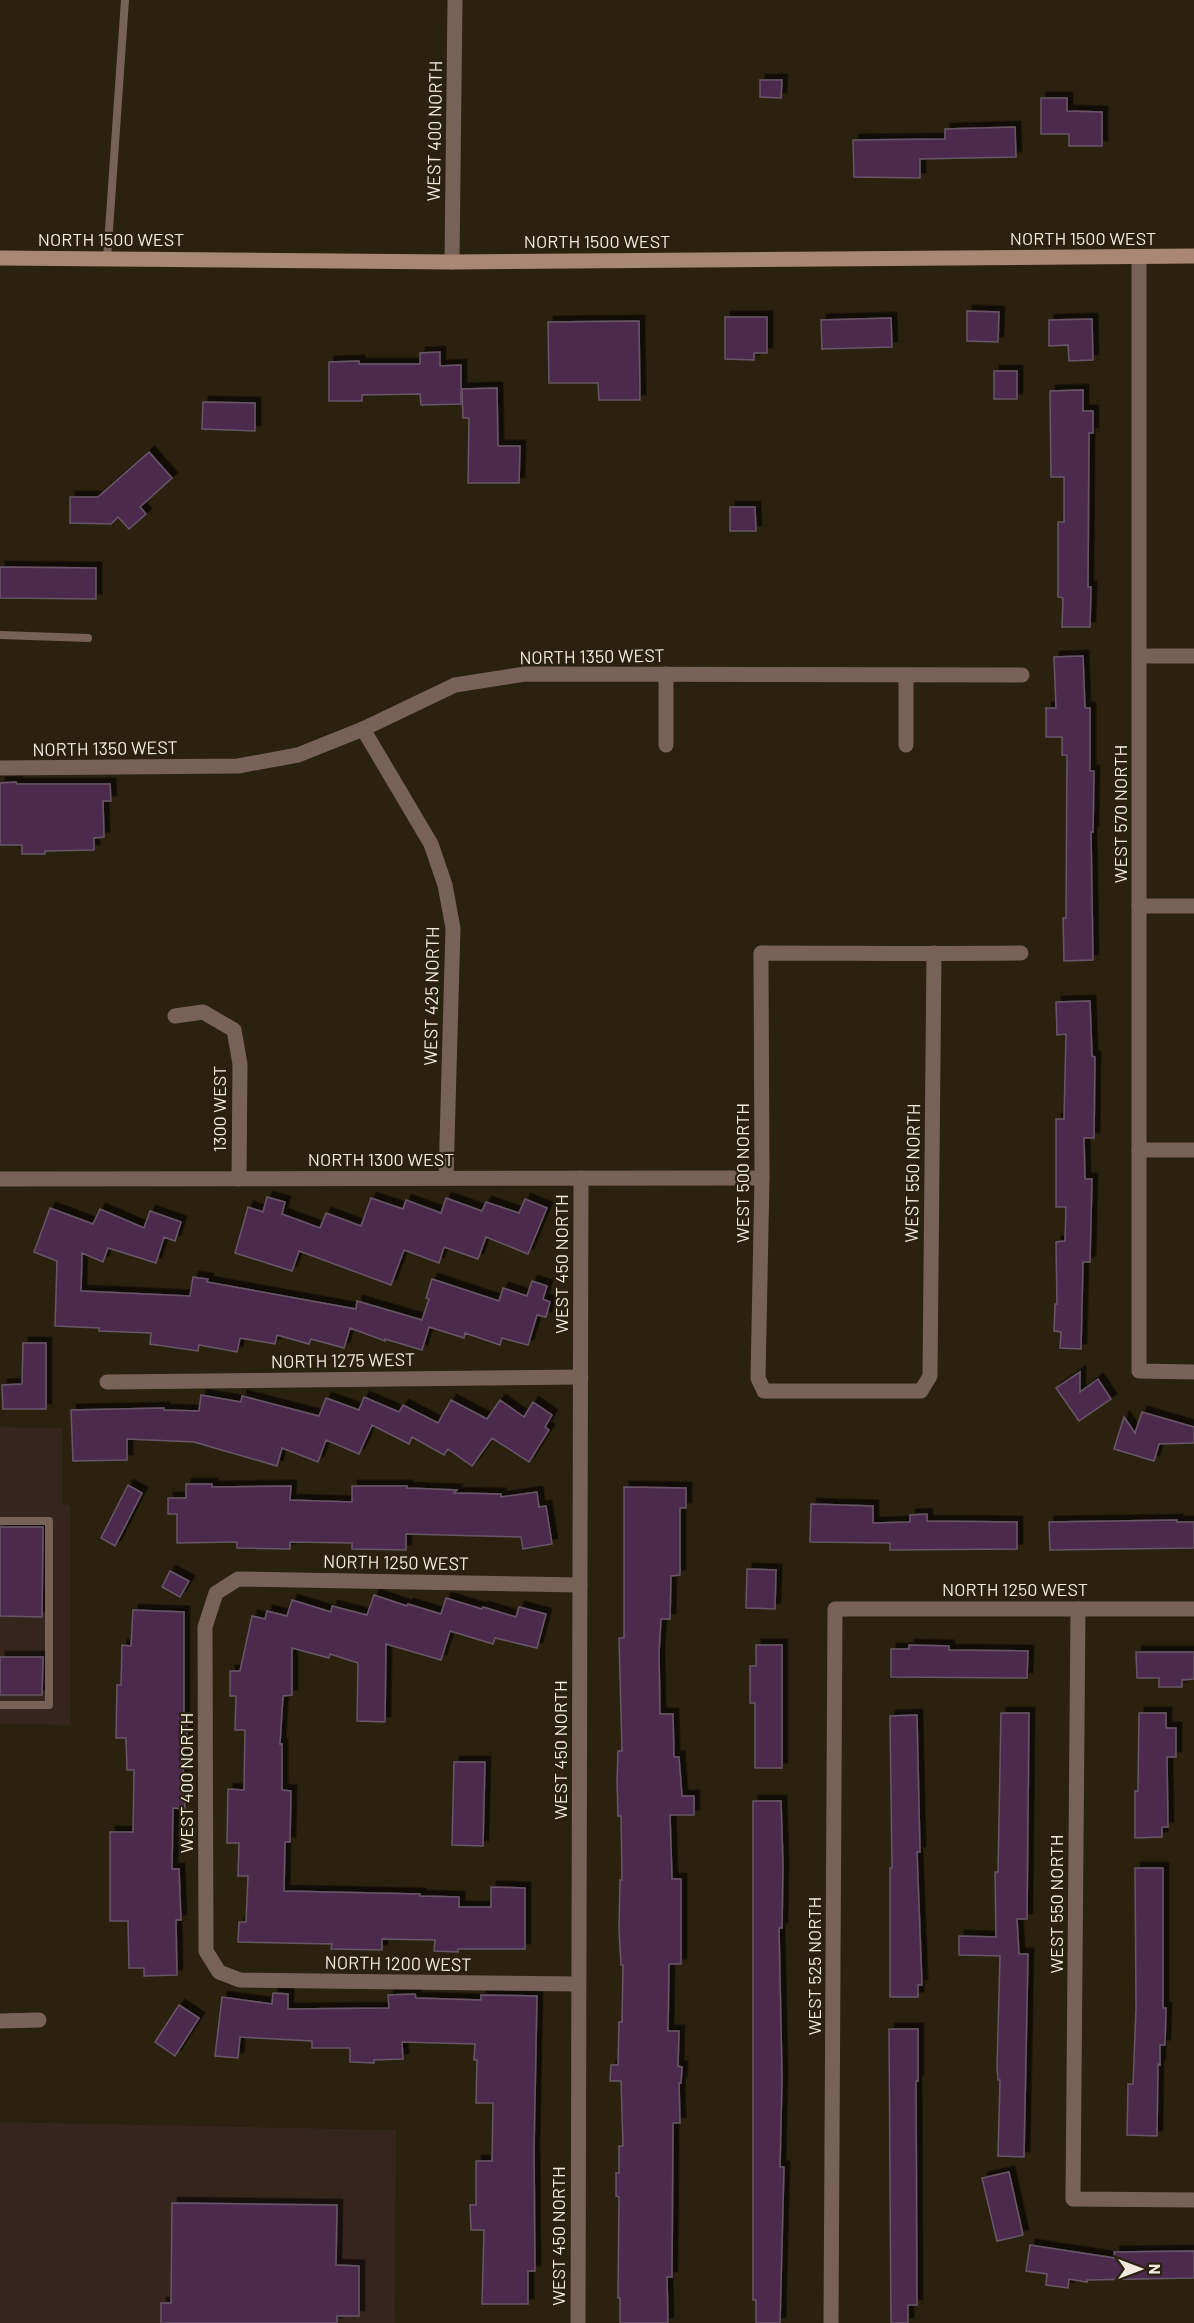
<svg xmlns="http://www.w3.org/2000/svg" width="1194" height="2323" viewBox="0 0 1194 2323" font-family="Barlow,sans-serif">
<defs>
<filter id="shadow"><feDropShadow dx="5.5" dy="-5.5" stdDeviation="0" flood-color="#0009"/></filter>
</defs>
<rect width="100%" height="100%" fill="#2a210e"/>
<g fill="#36251c">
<polygon points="0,1427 62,1428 62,1504 70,1505 70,1725 0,1724"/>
<polygon points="0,2122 396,2130 395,2323 0,2323"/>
</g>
<g fill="#4c2b4e" stroke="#685768" stroke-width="1.5" filter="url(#shadow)">
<polygon points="760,80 782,80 781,98 760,97"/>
<polygon points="1041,98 1067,98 1067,111 1102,112 1102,146 1069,146 1069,134 1041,134"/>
<polygon points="1015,127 1016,157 920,159 920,178 854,177 853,140 945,139 945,129"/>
<polygon points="967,311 999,312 998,342 967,341"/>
<polygon points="725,317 767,317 767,353 754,353 754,360 725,359"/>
<polygon points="891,318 892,347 822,349 821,320"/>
<polygon points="1092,319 1093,360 1069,361 1068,345 1049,346 1049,320"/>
<polygon points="639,321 640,400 599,400 598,383 549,383 548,322"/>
<polygon points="440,352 440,366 461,365 461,404 421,405 420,394 362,395 362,401 329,401 329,362 359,361 359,364 420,364 420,353"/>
<rect x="994" y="371" width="23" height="28"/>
<polygon points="497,388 498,446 520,446 519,483 468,483 469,418 463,418 462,389"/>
<polygon points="1083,390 1083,411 1093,411 1093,433 1089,433 1088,587 1091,587 1090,627 1062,627 1063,598 1058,597 1058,522 1064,522 1064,477 1051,477 1050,391"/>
<polygon points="203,402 255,403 255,431 202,429"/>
<polygon points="149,452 172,478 140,507 146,514 129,529 118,517 111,524 70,523 70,497 98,497"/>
<polygon points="730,507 755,507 756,531 730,531"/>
<polygon points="0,567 96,568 96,599 0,598"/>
<polygon points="1083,656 1085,708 1090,708 1090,771 1094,771 1093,832 1091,832 1093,960 1064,961 1063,918 1066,918 1067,755 1062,755 1062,737 1046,737 1046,708 1056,708 1054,657"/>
<polygon points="16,782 17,784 110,784 111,801 103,801 104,837 94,838 94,850 45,851 45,854 22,854 22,845 0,845 0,783"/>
<polygon points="1090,1001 1092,1056 1095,1057 1094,1138 1084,1138 1085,1179 1092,1179 1090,1262 1083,1262 1081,1349 1060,1348 1061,1332 1054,1331 1055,1304 1057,1304 1056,1242 1065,1241 1066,1207 1056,1207 1056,1119 1064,1119 1066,1034 1057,1035 1056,1002"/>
<polygon points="267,1197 285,1202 282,1214 320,1228 326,1213 361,1226 371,1198 403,1209 406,1200 441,1213 446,1198 482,1211 486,1202 519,1213 525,1199 547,1208 528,1254 486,1237 478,1259 444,1247 439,1263 404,1250 391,1285 299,1251 292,1271 235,1253 248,1207 263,1212"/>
<polygon points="50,1208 93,1224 100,1209 144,1228 150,1211 181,1222 175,1241 164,1237 156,1263 108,1248 103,1262 82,1253 81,1291 190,1296 193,1277 208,1279 207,1282 356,1309 357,1301 422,1320 429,1299 426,1298 432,1279 499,1301 503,1288 527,1296 532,1281 547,1286 543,1299 550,1302 546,1317 537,1315 528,1345 502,1338 500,1345 465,1333 464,1338 429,1327 422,1350 385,1339 385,1341 350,1328 344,1348 311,1339 309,1344 277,1335 275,1344 240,1338 237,1352 199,1345 198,1351 150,1344 151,1333 99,1331 99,1328 55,1326 57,1261 34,1252"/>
<polygon points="23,1343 46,1343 46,1409 3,1409 2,1385 22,1384"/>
<polygon points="1080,1372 1080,1392 1098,1379 1111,1399 1079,1421 1056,1388"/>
<polygon points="201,1395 241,1402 242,1396 319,1416 326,1398 359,1410 364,1397 399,1412 403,1405 438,1423 451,1400 487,1419 500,1400 524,1417 533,1402 552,1415 545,1427 549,1430 529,1462 492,1438 472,1466 448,1449 444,1455 412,1437 409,1444 372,1425 359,1454 326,1440 318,1462 282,1448 277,1466 194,1442 127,1439 127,1460 73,1461 71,1410 164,1408 164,1410 199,1411"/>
<polygon points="1142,1412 1194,1427 1194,1443 1159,1444 1154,1461 1114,1449 1124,1417 1135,1433"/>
<polygon points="186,1484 212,1484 212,1487 291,1486 290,1500 352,1502 352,1486 407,1486 407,1488 457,1490 454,1493 501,1494 501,1497 537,1492 539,1507 546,1506 552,1544 523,1549 521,1537 406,1534 406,1550 352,1549 352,1543 290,1542 290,1549 237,1548 237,1542 177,1543 177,1514 168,1514 168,1498 186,1498"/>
<polygon points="128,1485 142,1493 115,1546 101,1538"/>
<polygon points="624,1487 686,1488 686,1508 680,1508 680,1575 671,1576 670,1619 661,1619 659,1653 660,1714 673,1714 674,1757 679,1757 682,1796 694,1796 694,1815 670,1815 672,1879 681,1879 681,1964 669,1964 668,2031 679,2031 678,2066 682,2067 681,2083 679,2083 680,2123 673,2123 672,2277 667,2277 668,2323 620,2323 620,2298 618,2298 619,2197 616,2196 616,2173 619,2173 619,2146 623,2146 621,2081 610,2081 611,2065 618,2065 619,2022 622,2022 623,1965 621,1965 619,1930 620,1880 622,1880 621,1816 618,1816 617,1781 618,1751 622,1751 619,1638 624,1638"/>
<polygon points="811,1504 873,1506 873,1523 910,1522 910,1515 927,1514 927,1521 1017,1522 1017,1549 890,1550 890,1543 810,1542"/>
<polygon points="1177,1520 1177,1522 1194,1522 1194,1548 1050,1550 1049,1522"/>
<polygon points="0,1527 43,1527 42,1617 0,1616"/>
<polygon points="747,1569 776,1570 775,1609 746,1608"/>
<polygon points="170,1571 189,1581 180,1597 162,1587"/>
<polygon points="374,1595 407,1606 408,1604 441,1614 446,1598 482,1609 483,1607 516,1617 519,1607 546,1614 537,1648 495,1638 493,1644 450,1631 441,1660 386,1644 385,1722 357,1721 358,1663 330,1654 329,1658 292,1648 292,1695 283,1696 280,1744 282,1744 282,1790 291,1791 290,1842 285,1842 284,1891 420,1894 420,1896 459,1897 459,1907 491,1907 491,1887 525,1888 525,1949 458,1949 458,1952 434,1951 435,1940 382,1939 382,1950 331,1949 332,1944 238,1942 239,1922 246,1922 248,1876 238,1876 239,1843 227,1843 228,1789 244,1790 245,1730 235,1730 236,1696 230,1696 230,1671 240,1671 252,1616 265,1619 267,1611 287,1616 292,1600 331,1612 332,1606 367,1615"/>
<polygon points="133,1610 184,1612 184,1722 187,1722 187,1739 182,1739 185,1809 173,1808 172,1869 179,1869 181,1920 176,1920 177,1975 144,1976 144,1968 129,1968 128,1921 110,1921 110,1832 133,1832 134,1770 127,1770 126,1738 116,1738 117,1685 121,1685 122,1645 131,1646"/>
<polygon points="756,1645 782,1645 782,1768 755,1768 755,1703 750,1703 750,1666 756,1666"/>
<polygon points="909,1645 949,1646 949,1650 1028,1651 1027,1678 891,1677 891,1649 909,1649"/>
<polygon points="1136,1652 1194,1652 1194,1679 1182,1680 1182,1687 1159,1687 1159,1678 1137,1678"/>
<polygon points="0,1657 43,1657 42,1695 0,1695"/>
<polygon points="1001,1713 1029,1713 1027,1919 1017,1919 1019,1954 1028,1954 1024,2157 998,2156 1000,2080 998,2080 997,2068 1000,1956 959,1955 959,1936 996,1937 995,1872 998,1872"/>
<polygon points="1139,1713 1166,1713 1166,1728 1176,1728 1176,1757 1167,1757 1168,1827 1162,1827 1162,1837 1135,1838 1135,1791 1138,1791"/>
<polygon points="917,1715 920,1852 917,1852 922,1985 918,1985 918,1997 890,1997 890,1868 892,1868 890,1716"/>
<polygon points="454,1762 485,1762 483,1846 452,1845"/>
<polygon points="753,1801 781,1801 783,1865 782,1928 779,1928 782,2077 780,2167 784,2167 780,2323 756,2323 756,2300 753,2300"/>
<polygon points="1135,1868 1163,1868 1163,2008 1166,2008 1165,2045 1160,2045 1160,2065 1158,2064 1157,2136 1127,2135 1128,2084 1133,2084 1136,2008"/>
<polygon points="273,1993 288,1994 288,2009 389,2008 388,1995 415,1994 416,1998 481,2000 481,1995 537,1996 534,2149 535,2271 528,2271 528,2304 482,2304 484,2230 471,2230 470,2205 476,2205 476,2161 492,2161 493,2103 476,2103 477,2060 474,2060 475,2044 402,2042 403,2059 374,2060 374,2063 350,2062 350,2048 312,2048 312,2041 240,2037 238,2058 215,2056 222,1997 272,2004"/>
<polygon points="179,2005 199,2018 175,2056 155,2042"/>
<polygon points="889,2029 918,2029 918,2081 916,2081 917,2305 908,2305 908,2323 891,2323"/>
<polygon points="1009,2172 1023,2235 997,2241 982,2178"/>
<polygon points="172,2203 337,2205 336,2265 359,2266 359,2316 337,2316 337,2323 161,2323 161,2303 171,2303"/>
<polygon points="1030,2245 1115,2258 1114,2252 1194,2251 1194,2278 1087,2280 1087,2282 1069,2279 1068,2288 1046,2285 1047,2274 1026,2271"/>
</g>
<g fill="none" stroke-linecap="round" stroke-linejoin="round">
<g stroke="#786258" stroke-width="8">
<polyline points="107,259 125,0"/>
<polyline points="0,635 88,638"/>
<polyline points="0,1521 49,1521 49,1705 0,1705"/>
</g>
<g stroke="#786258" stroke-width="15">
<polyline points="1139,257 1139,1371 1194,1372"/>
<polyline points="452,262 455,0"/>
<polyline points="1139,656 1194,656"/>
<polyline points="666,674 666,745"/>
<polyline points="906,675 906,745"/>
<polyline points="363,729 431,844 445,885 453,928 446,1178"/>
<polyline points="0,768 238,766 298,755 363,729 455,685 525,674 1022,675"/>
<polyline points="1139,906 1194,906"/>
<path d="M934,953L930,1376L921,1391H764L758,1378L762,1178L761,953C848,953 934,954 1021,953"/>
<polyline points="175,1016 203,1012 234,1030 240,1064 239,1179"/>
<polyline points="1139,1150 1194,1150"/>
<polyline points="0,1179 762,1178"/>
<polyline points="107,1382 581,1377"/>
<polyline points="1078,1609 1073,2199 1194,2200"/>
<polyline points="578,1984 240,1980 219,1972 206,1951 205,1627 216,1593 238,1579 580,1585"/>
<polyline points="0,2021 39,2020"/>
<polyline points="578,2323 581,1178"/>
<polyline points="831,2323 835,1609 1194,1609"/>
</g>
<polyline stroke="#a98775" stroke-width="15" points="0,258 452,262 1194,256"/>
</g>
<g text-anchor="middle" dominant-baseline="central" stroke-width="4.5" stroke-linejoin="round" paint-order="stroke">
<g font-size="18" fill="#f0eadf" stroke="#2a210e">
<text transform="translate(434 131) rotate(-89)">WEST 400 NORTH</text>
<text x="1083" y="238">NORTH 1500 WEST</text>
<text x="111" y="239">NORTH 1500 WEST</text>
<text x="597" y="241">NORTH 1500 WEST</text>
<text transform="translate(592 656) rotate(-1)">NORTH 1350 WEST</text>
<text transform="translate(105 748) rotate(-1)">NORTH 1350 WEST</text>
<text transform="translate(1120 814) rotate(-90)">WEST 570 NORTH</text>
<text transform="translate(431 996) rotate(-89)">WEST 425 NORTH</text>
<text transform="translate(219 1109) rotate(-90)">1300 WEST</text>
<text x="381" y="1159">NORTH 1300 WEST</text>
<text transform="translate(742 1173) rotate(-90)">WEST 500 NORTH</text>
<text transform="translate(912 1173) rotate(-89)">WEST 550 NORTH</text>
<text transform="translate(561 1264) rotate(-90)">WEST 450 NORTH</text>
<text transform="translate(343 1360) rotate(-1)">NORTH 1275 WEST</text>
<text transform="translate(396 1562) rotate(1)">NORTH 1250 WEST</text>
<text x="1015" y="1589">NORTH 1250 WEST</text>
<text transform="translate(560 1750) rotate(-90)">WEST 450 NORTH</text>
<text transform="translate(186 1783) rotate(-90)">WEST 400 NORTH</text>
<text transform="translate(1056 1904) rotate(-90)">WEST 550 NORTH</text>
<text transform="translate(398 1963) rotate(1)">NORTH 1200 WEST</text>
<text transform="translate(814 1966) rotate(-90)">WEST 525 NORTH</text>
<text transform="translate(558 2236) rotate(-90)">WEST 450 NORTH</text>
</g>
</g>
<g transform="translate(1140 2269) rotate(90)" stroke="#2a210e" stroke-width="4.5" paint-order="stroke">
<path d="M0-4.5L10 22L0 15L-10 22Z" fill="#f0eadf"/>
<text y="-9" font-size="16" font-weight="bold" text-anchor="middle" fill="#f0eadf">N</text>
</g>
</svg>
